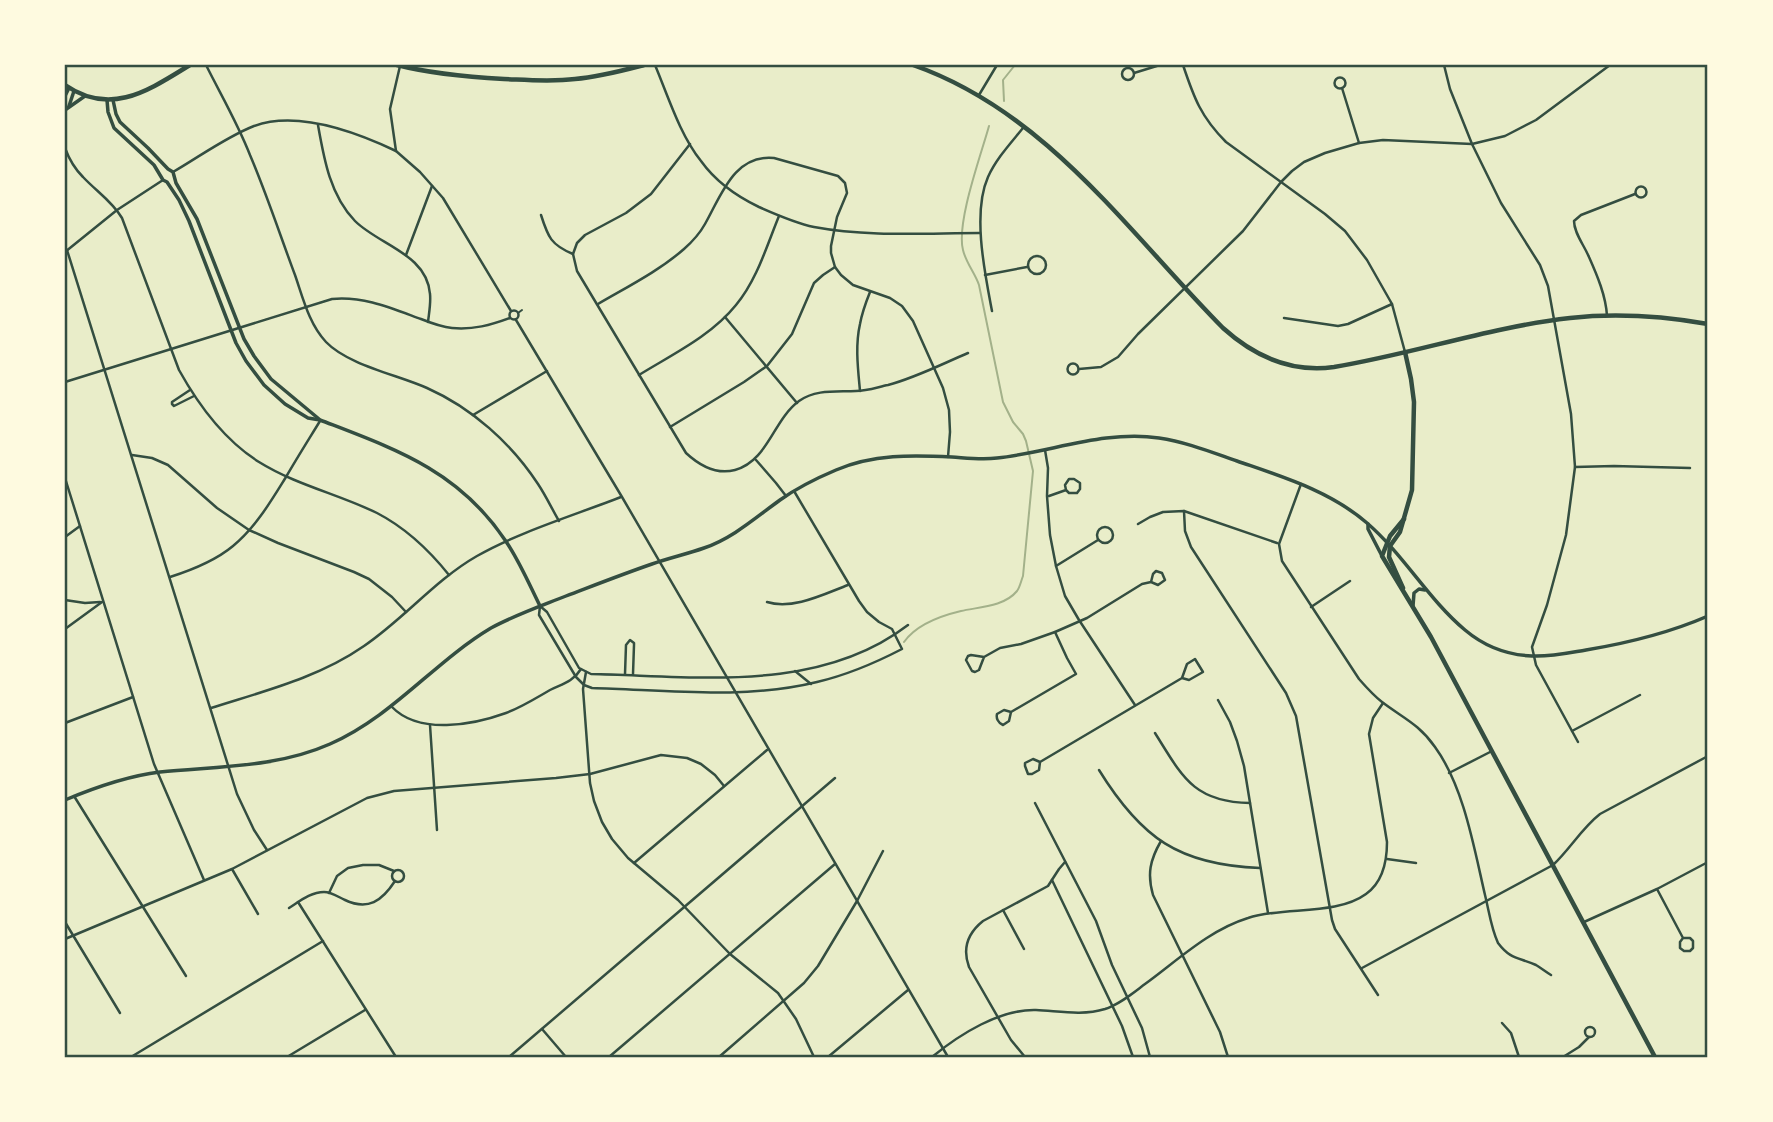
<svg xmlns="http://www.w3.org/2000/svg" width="1773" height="1122" viewBox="0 0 1773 1122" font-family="'PT Sans Narrow',sans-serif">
<rect width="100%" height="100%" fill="#e9edc9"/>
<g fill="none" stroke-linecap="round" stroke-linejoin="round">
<g stroke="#a3b18a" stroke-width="2">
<polyline points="1004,101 1003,80 1015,65"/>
<path d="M904,642C916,625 940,616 961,611C978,607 1004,607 1017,591C1020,587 1021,581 1023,576L1033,471L1026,441L1023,434L1013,422L1003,402L979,285C975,273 966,263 963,250C956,223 981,155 989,126"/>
</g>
<polyline stroke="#344e41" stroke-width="2" points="518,313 522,310"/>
<g stroke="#344e41" stroke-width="2.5">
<path d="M206,65C221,95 238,124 250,155C267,195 280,235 295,275C303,298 309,324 326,342C348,365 398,375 427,388C472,408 511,443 538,484C546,496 552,509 559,521"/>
<path d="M655,65C668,96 680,135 701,161C716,182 736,196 759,207C777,215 795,223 814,227C867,237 926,233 980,233"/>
<path d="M1183,65C1194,98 1201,117 1226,142L1325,214L1345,231L1367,260L1392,304L1405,352"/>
<polyline points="1444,65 1450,89 1472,144 1501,203 1540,265 1548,286 1571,414 1575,467 1566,535 1547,605 1532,647 1536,665 1578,742"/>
<polyline points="400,66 390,109 396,151 420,172 443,198 511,311"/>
<circle cx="1128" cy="74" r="6"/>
<polyline points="1134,73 1160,65"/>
<circle cx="1340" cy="83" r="5.5"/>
<polyline points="1342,88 1359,143"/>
<polyline points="979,95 997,65"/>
<path d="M318,125C324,159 330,195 355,221C379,245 427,254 430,294C431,303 429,313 428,322"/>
<path d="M690,144L651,194L626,213L585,235L577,243L573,254L577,271L686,453C700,466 716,475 735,470C768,461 773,420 799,401C816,389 836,392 856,391C867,391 878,387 888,385C915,378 942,364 968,353"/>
<path d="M65,148C69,159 75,169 83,177C96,191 112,201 122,218L179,370C199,406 224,440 259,462C296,485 338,494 377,513C406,528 429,550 449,575"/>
<path d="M173,172C199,157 226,137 254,126C298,110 356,132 396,151"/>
<circle cx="1641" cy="192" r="5.5"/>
<path d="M541,215C548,237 551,245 573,254"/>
<polyline points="67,250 237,794 254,830 267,850"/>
<polyline points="65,252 117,210 163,180"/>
<polyline points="406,255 432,186"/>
<circle cx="1037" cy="265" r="9"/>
<polyline points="985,275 1027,267"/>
<path d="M598,304C627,287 659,271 684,249C692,242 700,233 705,224C721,196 734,154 774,158L838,176L845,183L847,193L837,217L831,246V253L835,267L841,275L853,285L890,298L902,306L913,321L943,388L949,410L950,432L948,457"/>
<circle cx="514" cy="315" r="4.5"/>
<path d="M992,311C985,274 972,213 988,177C996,159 1010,144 1023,128"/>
<path d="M1607,316C1606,296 1597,275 1589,257C1584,245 1574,233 1574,221L1581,215L1635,194"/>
<polyline points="725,317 797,403"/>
<polyline points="1284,318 1338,326 1348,324 1392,304"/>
<polyline points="516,320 622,497 948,1057"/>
<circle cx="1073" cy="369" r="5.5"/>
<polyline points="1079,369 1101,367 1118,357 1138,334 1243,231 1281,182 1292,171 1304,162 1325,153 1359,143 1383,140 1472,144 1505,136 1536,120 1610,65"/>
<path d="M639,375C673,354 711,336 736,305C757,280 767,245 779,216"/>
<path d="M65,382L332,299C364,296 391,308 421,319C431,323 442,327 452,328C473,330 491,325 510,318"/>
<polyline points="190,390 172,402 172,404 174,406 194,396"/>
<path d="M860,391C858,369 855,346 860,324C862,313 866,302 870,292"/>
<polyline points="473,415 547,371"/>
<polyline points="670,427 744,382 767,366 792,334 814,283 823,275 835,267"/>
<polyline points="1045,450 1048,468 1047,496 1050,535 1056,566 1065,596 1079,620 1135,705"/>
<polyline points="132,455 152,458 168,465 217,508 249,530 278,543 354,572 369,579 392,597 406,612"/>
<polyline points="756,460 776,483 786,496"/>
<polyline points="1575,467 1614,466 1690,468"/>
<polyline points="65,478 154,764 204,880"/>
<path d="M1301,484L1279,544L1282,561L1359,679C1366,687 1373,695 1382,702C1403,718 1419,724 1435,747C1464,787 1474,848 1485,895C1489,911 1491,928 1498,943C1511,960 1518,957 1536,965C1541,968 1546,972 1551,975"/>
<polyline points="1049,496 1066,490 1069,493 1077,493 1080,489 1080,483 1074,479 1069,479 1065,485 1066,490"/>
<polyline points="1184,511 1185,531 1191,547 1286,693 1296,716 1332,920 1335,929 1378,995"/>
<polyline points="1138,524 1150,517 1163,512 1184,511 1277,543"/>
<circle cx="1105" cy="535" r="8"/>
<polyline points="65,537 80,526"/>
<polyline points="1056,566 1098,540"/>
<path d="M170,577C192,570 215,561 233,546C256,527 271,501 286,477C297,458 309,439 320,421"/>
<polyline points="65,600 85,603 100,602"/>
<path d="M767,602C793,610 824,594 848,585"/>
<path d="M540,606L539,615L576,677L584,685L592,688C666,690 744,700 817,682C847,675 875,663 902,649L892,629L879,622L867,612L859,601L794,491"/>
<path d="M540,606L547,612L579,668L591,674C696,676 818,694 908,625"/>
<polyline points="1311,607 1350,581"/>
<polyline points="65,629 102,602"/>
<polyline points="984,657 979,670 975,672 972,671 966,660 968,656 971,655 984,657 1000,648 1021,644 1055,632 1087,618 1142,584 1151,582 1158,585 1165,580 1162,573 1156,571 1153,574 1151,582"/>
<polyline points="795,671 811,684"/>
<polyline points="586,672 583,689 590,783 594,801 602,822 612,839 628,858 678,900 730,954 778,993 796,1019 814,1057"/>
<polyline points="625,674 626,645 630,640 634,643 634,645 633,674"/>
<polyline points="1218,700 1230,722 1237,741 1244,766 1268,913"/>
<path d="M392,707C419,735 473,725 506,713C522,707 536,698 550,690C562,684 573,682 581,669"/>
<path d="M211,708C264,691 318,678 364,646C404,619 435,580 477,556C519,532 575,515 621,497"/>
<path d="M1011,712L1009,721L1003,725C998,723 996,718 997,714L1004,710L1011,712L1076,674L1067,658L1055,632"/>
<polyline points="65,723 133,697"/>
<polyline points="430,725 437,830"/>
<polyline points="1572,731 1640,695"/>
<path d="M1155,733C1182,776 1193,802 1250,803"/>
<polyline points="1040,762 1039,770 1032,774 1028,774 1025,766 1025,763 1033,759 1040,762 1182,678 1189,680 1203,672 1195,659 1187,664 1182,678"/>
<path d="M1099,770C1141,838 1179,865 1260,868"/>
<polyline points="1449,773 1492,751"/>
<polyline points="74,796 186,976"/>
<polyline points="1035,803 1096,921 1112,965 1142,1028 1150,1057"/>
<path d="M1161,841C1150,860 1147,874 1153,895L1220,1032L1228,1057"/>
<polyline points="1387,859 1416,863"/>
<polyline points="634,863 767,750"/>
<polyline points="232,869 258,914"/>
<circle cx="398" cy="876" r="6"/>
<polyline points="1052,880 1122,1026 1133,1057"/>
<polyline points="1657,889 1683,938 1680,942 1680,948 1684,951 1690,951 1693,948 1693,941 1690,938 1683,938"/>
<polyline points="329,893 337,876 348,868 363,865 379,865 394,871"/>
<polyline points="298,902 396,1057"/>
<path d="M289,908C300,901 311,892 324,892C332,892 338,897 345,900C368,911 382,901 395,881"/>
<polyline points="1003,910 1024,949"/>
<polyline points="65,922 120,1013"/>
<polyline points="1584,922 1657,889 1708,862"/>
<polyline points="65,939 232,869 367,798 394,791 556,778 590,774 661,755 687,758 701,764 715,775 724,786"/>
<path d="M1362,968L1553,865C1570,849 1582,828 1600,814L1708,756"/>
<polyline points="1502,1023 1511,1033 1519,1057"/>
<circle cx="1590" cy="1032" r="5"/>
<polyline points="542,1029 566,1057"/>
<polyline points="131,1057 323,941"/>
<polyline points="287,1057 365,1010"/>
<polyline points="509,1057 835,778"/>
<polyline points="609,1057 835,864"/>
<polyline points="719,1057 804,983 818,966 857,901 883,851"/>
<polyline points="828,1057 908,990"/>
<path d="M932,1057C960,1034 1000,1009 1036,1010C1059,1011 1082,1016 1105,1009C1120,1004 1133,993 1145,984C1178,960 1209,930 1248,918C1284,906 1336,916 1366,894C1383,882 1387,861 1387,842L1369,734L1373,718L1383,703"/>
<path d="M1025,1057L1011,1040L969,967C962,948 968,933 983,921L1048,886L1059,869L1065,862"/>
<polyline points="1563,1057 1579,1047 1589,1037"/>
</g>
<g stroke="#344e41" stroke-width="3.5">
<polyline points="65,96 69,88"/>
<path d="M107,100L108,112L114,128L154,165L163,180L167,182L179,200L189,221L236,343L246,361L264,385L285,404L308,418L320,420C395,449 458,470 505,540C519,560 529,584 540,606"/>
<polyline points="113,100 116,114 120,122 148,148 168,169 173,172 176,183 197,219 244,339 254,356 271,379 319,419"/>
<polyline points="69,106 74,91"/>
<polyline points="65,110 85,96"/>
<polyline points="1368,524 1368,529 1382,556"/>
<polyline points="1413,606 1414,593 1419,589 1425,590"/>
<path d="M65,800C96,787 127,776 160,772C218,766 276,768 330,744C392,717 434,662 491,628C515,615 541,606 566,596C595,585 623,574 652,564C669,558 687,554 704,548C733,538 755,518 780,500C797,488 817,478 836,470C873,454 912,455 952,457C967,458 982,460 997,458C1052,452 1104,430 1159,438C1186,442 1211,452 1237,461C1283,477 1330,491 1367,523C1404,555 1428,599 1465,630C1484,646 1507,655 1532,656C1550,657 1568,653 1586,650C1628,643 1669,633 1708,616"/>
</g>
<g stroke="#344e41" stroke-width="4.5">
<path d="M397,65C432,74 468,77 504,79C528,80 552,82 575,79C599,77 621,71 644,65"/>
<path d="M913,65C1047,112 1127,231 1223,328C1254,356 1291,373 1334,367C1413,354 1490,327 1570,318C1616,313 1662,316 1708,324"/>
<path d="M65,85C111,117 149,90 190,65"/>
<polyline points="1404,519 1390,536 1382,556 1431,637 1655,1057"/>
<polyline points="1403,588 1389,557 1390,546 1400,532 1412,490 1414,402 1411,379 1405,352"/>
</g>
</g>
<rect width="1773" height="1122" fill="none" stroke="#fefae0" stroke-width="133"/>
<rect x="66" y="66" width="1640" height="990" fill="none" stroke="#344e41" stroke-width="2.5"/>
</svg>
